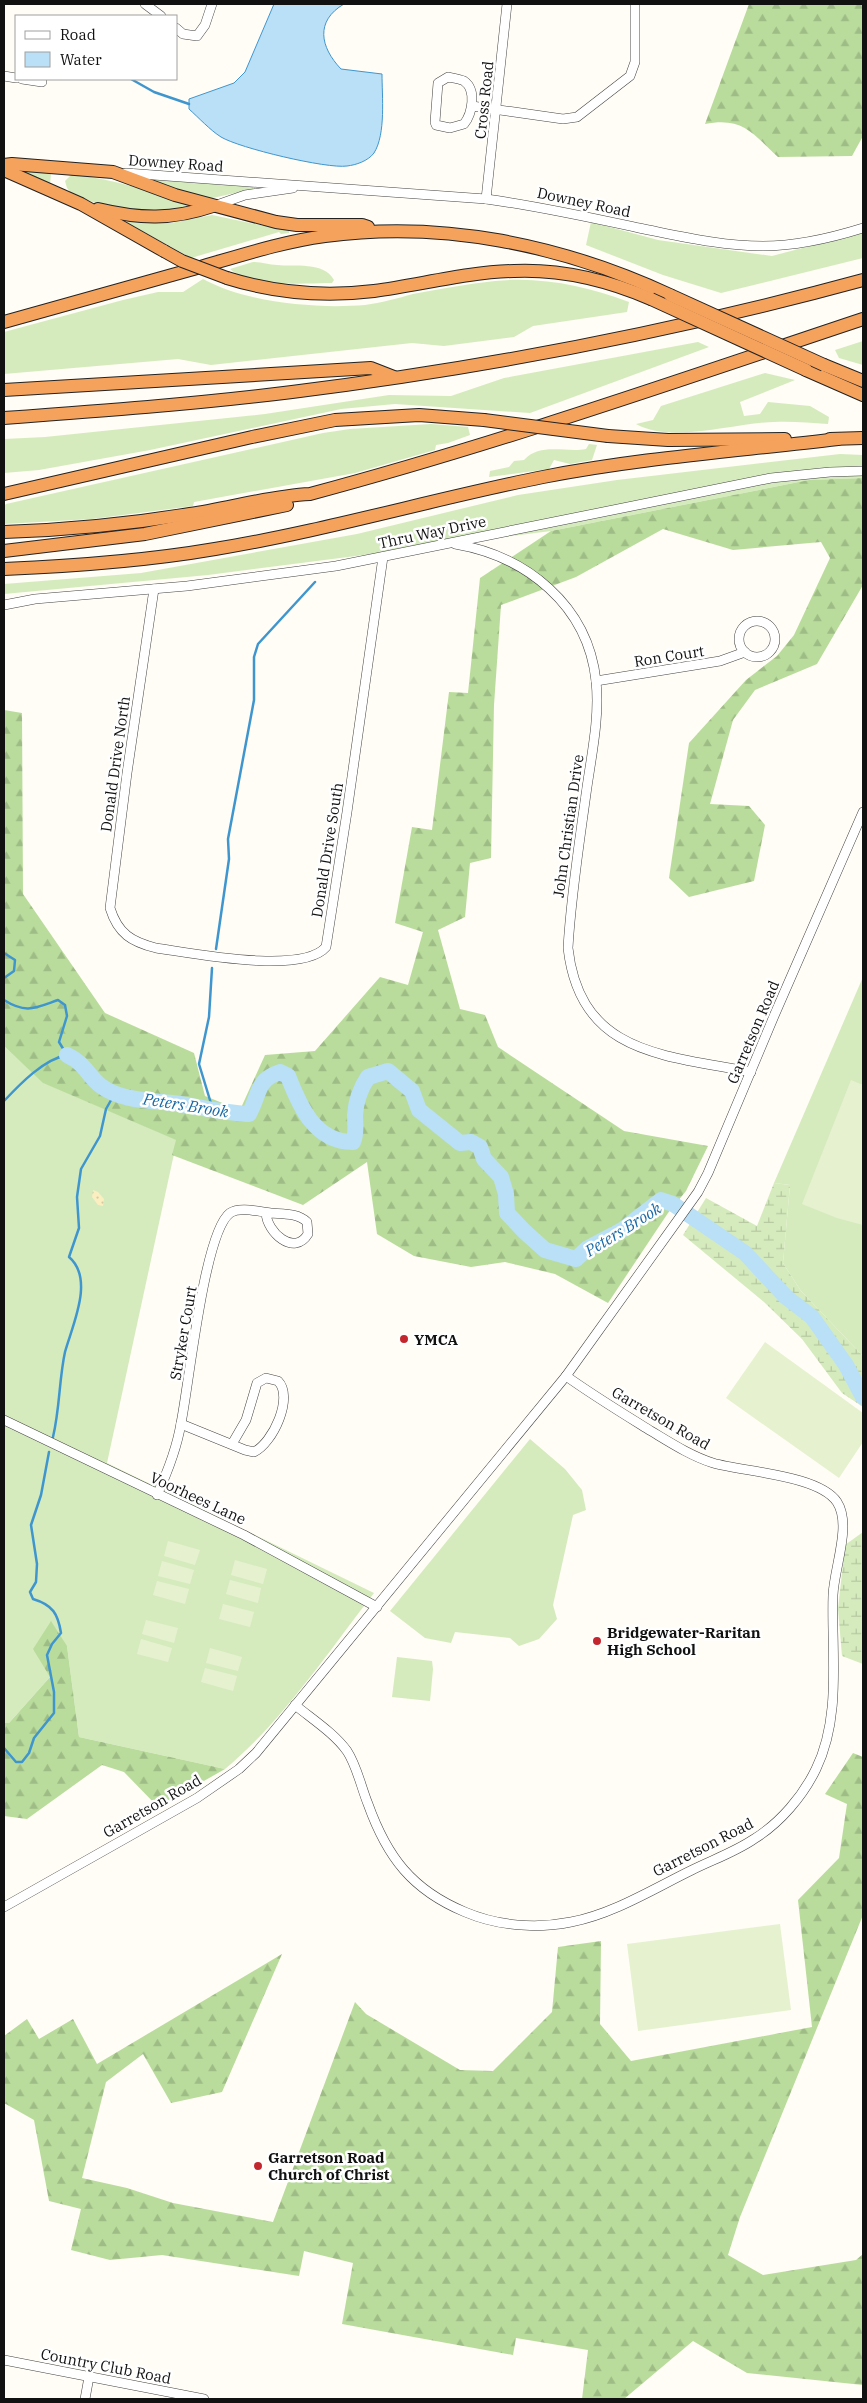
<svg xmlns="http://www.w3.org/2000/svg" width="867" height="2403" viewBox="0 0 867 2403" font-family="'IBM Plex Serif',serif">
<defs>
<pattern id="forest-firs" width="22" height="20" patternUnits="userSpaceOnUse" patternTransform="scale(1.25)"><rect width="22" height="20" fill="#b9dc9c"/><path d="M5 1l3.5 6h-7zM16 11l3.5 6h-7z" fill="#9ebc85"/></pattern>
<pattern id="wetland-marsh" width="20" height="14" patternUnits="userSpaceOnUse" patternTransform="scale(1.25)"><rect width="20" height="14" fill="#d5ebbd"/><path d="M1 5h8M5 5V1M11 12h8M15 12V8" fill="none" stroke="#b6c8a1"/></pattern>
<pattern id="sand-dots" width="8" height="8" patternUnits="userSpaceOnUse" patternTransform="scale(1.25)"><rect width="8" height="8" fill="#fbeec1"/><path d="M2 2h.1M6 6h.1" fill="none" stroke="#d6cba5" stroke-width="1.8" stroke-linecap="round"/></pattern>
</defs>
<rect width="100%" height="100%" fill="#fffdf5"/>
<g fill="#d5ebbd">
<polygon points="15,169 51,173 50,185"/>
<path d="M72,174C113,180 152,190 190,206L191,208L156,214L98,204L72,194L67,188L65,181Z"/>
<polygon points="148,179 253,187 253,189 208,199"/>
<polygon points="212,215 289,231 289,233 281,234 279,232 191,258 126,222 171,223"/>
<polygon points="591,222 658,240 772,256 863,232 863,258 721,293 663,275 586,245"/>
<path d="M253,262C262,262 269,265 277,265C294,267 324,261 334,280L332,283H325C300,284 249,286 230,269Z"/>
<path d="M203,279C247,303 316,309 365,305C381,303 398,298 413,294C440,289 468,284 495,281C540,276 587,286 629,302L627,312L533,326L514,337L444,346L412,343L211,365L178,359L4,374V332L123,300L158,292H183Z"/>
<polygon points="863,341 863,365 839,358 835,350"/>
<polygon points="698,342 709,347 530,413 395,404 341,409 150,450 39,470 4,473 4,439 45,437 265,414 389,395 451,396 504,378"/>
<path d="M765,373L795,380L740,402L744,416L760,414L768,402L810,406L829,417L828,424C810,423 792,421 774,422C734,423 672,444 636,424L653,420L661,406Z"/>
<polygon points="431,424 468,427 470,435 448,443 436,445 435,450 355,473 194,502 193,506 92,519 4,524 4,506 6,504 323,433 350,429"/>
<path d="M589,444L597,445L592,460L570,464L554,460L549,469L489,477L490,471L509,467L514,461L524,460C540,442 566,453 586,449Z"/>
<polygon points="840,454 863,455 863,478 809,480 551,531 208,575 4,594 4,584 141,573 357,534 518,495 617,480"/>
<polygon points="863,977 863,1356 801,1291 783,1263 790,1185 774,1183"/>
<path d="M4,1046L44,1083L177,1140L107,1463L374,1593C328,1652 282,1722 225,1769L79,1737L67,1646L50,1677L9,1723H4Z"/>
<polygon points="530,1439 565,1469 582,1490 586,1510 573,1515 553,1605 557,1619 539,1639 519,1646 510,1638 455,1632 451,1643 425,1638 390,1611"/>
<polygon points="397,1657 432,1661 433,1669 430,1701 392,1697"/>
</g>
<g fill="url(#forest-firs)">
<path d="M749,4H863V136L852,156L778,157C752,133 743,117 705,124Z"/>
<polygon points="863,478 863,585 817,664 755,690 733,720 710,804 749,806 765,825 754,881 689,897 669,878 689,743 746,680 777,656 794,635 830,558 821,542 733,550 663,529 576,577 501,605 494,705 491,858 470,863 465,917 438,930 460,1009 485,1015 498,1047 624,1131 708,1146 686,1191 668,1213 608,1303 555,1274 505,1262 471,1267 414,1256 377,1234 367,1162 303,1205 172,1155 176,1140 43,1083 4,1046 4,710 22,713 23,894 105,1013 194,1053 205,1096 240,1110 265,1055 315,1051 380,977 408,985 423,932 395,923 412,827 432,830 449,692 468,693 480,578 551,531 809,480"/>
<polygon points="51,1621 67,1646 79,1737 225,1769 158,1807 124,1772 102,1765 27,1819 4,1816 4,1723 9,1723 50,1677 33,1649"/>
<polygon points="853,1753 863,1757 863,1915 740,2217 728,2255 763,2275 856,2260 863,2254 863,2385 747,2373 693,2341 624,2399 582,2399 588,2350 516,2338 513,2355 342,2324 353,2263 304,2251 299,2276 162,2255 110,2260 71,2250 81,2209 49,2201 34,2120 4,2103 4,2036 27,2019 39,2039 73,2019 97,2064 282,1954 222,2092 171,2103 143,2054 106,2082 82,2178 127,2188 173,2203 273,2222 355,2002 366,2014 460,2070 493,2071 552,2012 558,1947 601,1941 600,2024 631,2061 812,2027 798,1900 839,1858 847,1804 825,1794"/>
</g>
<g fill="url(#wetland-marsh)">
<polygon points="774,1183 790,1185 783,1263 801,1291 863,1356 863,1407 842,1393 802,1339 764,1302 683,1235 706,1198 757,1226"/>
<polygon points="863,1532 863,1664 842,1656 838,1609 845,1545"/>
</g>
<polygon fill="url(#sand-dots)" points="93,1190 98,1192 104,1199 103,1206 98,1205 92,1197"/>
<g fill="#e6f2cf">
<polygon points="851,1080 863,1085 863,1225 837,1218 802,1204"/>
<polygon points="765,1342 863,1413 863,1442 839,1478 726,1398"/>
<polygon points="168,1541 200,1550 195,1565 164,1556"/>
<polygon points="235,1560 267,1569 263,1584 231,1575"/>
<polygon points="162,1561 194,1570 190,1584 158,1576"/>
<polygon points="230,1580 261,1588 258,1603 226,1594"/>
<polygon points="157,1581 189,1589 185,1604 153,1595"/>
<polygon points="223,1604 254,1612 250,1627 219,1619"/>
<polygon points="146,1620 178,1628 174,1643 142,1634"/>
<polygon points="141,1639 172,1648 168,1662 137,1654"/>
<polygon points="210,1648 242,1657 238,1671 206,1663"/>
<polygon points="205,1668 237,1676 233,1691 201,1682"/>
<polygon points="780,1924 791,2010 638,2031 627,1944"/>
</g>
<path fill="#b9e0f7" stroke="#3f96cf" d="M274,4H344C315,21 320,47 341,69L382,74C382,96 386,134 374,153C368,161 356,165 347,166C327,169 239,148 221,137C210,130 199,118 189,109V99L234,83L245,72Z"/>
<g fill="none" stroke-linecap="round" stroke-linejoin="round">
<g stroke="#3f96cf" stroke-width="2.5">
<polyline points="131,79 154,92 189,104"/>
<polyline points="216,949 229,859 228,839 254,700 254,657 258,644 315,582"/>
<polyline points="4,953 15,960 14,971 4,978"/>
<polyline points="212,968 209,1017 199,1064 213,1110"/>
<path d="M4,1000C26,1014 35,1008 58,1000L65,1005L67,1016L59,1042L67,1055C44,1059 20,1084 4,1101"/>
<path d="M53,1437C60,1408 59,1379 65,1352C72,1326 95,1279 69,1257L79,1228L77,1197L81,1169L100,1136L106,1109L115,1093"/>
<path d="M4,1748L16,1762H22L29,1753L34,1738L54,1713V1692L47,1655L52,1644L61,1633C58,1614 53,1605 33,1599L30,1592L36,1582L37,1564L31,1525L41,1495L49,1452"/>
</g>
<path stroke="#b9e0f7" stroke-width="16" d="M67,1055C86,1064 87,1075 101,1086C122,1102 155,1100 180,1104C203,1108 225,1113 249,1114C260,1094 256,1080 280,1072L288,1076C300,1107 315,1142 353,1142C357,1133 355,1125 355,1115C356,1100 360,1089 368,1077L388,1071L412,1091L419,1110L460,1143L471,1142L480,1147L484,1159L501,1177L506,1194L507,1213L524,1231L545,1250L576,1259L588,1248L622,1230L661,1200L673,1204L745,1253L786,1297L812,1317L846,1365L863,1397"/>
<defs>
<g id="minor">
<polyline points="145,4 161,16"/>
<polyline points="176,28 183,34 197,36 205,25 212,4"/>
<polyline points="4,76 16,78"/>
<path d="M448,77C453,78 460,79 464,81C477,90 472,114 464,124L450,128L436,125L435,122L438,83Z"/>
<polyline points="22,79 42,82"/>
<polyline points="472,106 563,119 577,117 630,76 635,62 635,4"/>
<path d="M126,173L486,199C538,206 588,217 639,228C680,236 721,246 763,246C797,246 831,238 863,228"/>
<polyline points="486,199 507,4"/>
<polyline points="214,206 245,195 293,188"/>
<path d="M455,544C526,556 588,605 596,681C600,718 591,757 586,794C579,845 571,896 568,948C580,1055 665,1055 751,1072"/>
<path d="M154,589L127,773L110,908C118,934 132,942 156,948C192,953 302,975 326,947L347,812L383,557"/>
<polyline points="4,605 35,599 187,586 336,566 771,478 830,472 863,471"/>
<circle cx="757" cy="639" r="18"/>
<polyline points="596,681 720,661 745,652"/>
<polyline points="4,1420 244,1535 377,1607"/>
<path d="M181,1424L245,1450L254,1452C273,1443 294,1397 278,1381L266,1378L257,1383L246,1420L232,1444"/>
<path d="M157,1495C168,1471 177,1448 181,1423C189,1385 204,1232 230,1213C240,1206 260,1212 271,1213C283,1214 298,1213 307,1222L308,1234C294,1257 267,1232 266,1213"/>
<path d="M295,1705C312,1719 334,1733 347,1751C357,1766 361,1787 368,1804C387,1857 412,1890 465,1912C498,1926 536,1929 571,1922C613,1914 653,1889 692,1870C712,1860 735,1852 754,1839C780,1823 803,1796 816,1769C842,1716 831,1651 833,1595C834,1568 852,1525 837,1502C819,1475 744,1472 713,1463C691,1456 671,1443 651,1431C622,1413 594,1396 566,1376"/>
<polyline points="4,1907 197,1798 239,1769 256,1753 566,1376 698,1192 708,1173 774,1016 863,812"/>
<polyline points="4,2360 204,2399"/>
<polyline points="85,2399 89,2377"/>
</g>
<g id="highway">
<polyline points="4,165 12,164 113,172 175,195 276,222 297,225 362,225 368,227"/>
<polyline points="4,170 81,204 164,251"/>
<path d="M98,209C140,219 172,220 213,206"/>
<path d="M227,278C275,293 324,297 374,291C420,285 467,272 514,271C561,269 607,280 651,299"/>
<path d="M4,322C68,304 132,286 197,268C239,256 281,242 325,236C443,220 562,245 670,295"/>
<polyline points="824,365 863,381"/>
<polyline points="806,370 863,395"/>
<polyline points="4,390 371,368 394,377"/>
<path d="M4,418C100,411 196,404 292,392C485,368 676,331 863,280"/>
<polyline points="608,436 668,440 785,439"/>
<polyline points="830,439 863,438"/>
<polyline points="4,494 252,437 335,420 419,415 484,420"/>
<path d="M4,532C66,530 128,524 190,514C230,508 270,496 310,494C497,444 680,380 863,319"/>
<polyline points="4,551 145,534 287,505"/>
<path d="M4,569C75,566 145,561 215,549C325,531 433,499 543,477C640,458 739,451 838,439"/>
</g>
</defs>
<use href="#minor" stroke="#444" stroke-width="10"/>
<use href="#highway" stroke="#222" stroke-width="14"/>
<use href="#minor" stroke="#fff" stroke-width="9"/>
<use href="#highway" stroke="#f5a25d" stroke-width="12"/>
<defs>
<g id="highway-bridge">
<polyline points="164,251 182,261 227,278"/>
<polyline points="670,295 824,365"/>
<polyline points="651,299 806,370"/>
<polyline points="484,420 608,436"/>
</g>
</defs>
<use href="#highway-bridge" stroke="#222" stroke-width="14" stroke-linecap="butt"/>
<use href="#highway-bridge" stroke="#f5a25d" stroke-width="12"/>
</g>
<g fill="#c4262e" stroke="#fff" stroke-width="2">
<circle cx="404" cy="1339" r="5"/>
<circle cx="597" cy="1641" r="5"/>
<circle cx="258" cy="2166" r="5"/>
</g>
<g text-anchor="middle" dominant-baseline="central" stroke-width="5" stroke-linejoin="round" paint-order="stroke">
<g font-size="15" fill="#111" stroke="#fff">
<text transform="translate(484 100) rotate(-84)">Cross Road</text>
<text transform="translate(176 163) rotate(4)">Downey Road</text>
<text transform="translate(584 202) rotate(12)">Downey Road</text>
<text transform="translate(432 532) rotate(-12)">Thru Way Drive</text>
<text transform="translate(669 656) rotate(-9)">Ron Court</text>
<text transform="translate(115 764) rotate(-82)">Donald Drive North</text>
<text transform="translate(568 826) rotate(-82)">John Christian Drive</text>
<text transform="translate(327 850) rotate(-81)">Donald Drive South</text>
<text transform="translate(753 1032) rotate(-67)">Garretson Road</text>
<text transform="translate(183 1333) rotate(-80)">Stryker Court</text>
<text transform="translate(661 1418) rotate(30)">Garretson Road</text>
<text transform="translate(198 1498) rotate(25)">Voorhees Lane</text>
<text transform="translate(152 1806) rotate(-30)">Garretson Road</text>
<text transform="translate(703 1847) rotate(-27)">Garretson Road</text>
<text transform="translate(106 2366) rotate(11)">Country Club Road</text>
</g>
<g font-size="15" font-weight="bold" fill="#111" stroke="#fff" text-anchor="start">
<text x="414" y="1339">YMCA</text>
<text x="607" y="1632">Bridgewater-Raritan<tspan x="607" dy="17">High School</tspan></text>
<text x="268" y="2157">Garretson Road<tspan x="268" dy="17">Church of Christ</tspan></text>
</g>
<g font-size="16" font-style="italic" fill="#1768a6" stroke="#fff">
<text transform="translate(186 1105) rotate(9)">Peters Brook</text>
<text transform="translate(623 1229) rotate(-32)">Peters Brook</text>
</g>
</g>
<rect width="867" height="2403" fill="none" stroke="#111111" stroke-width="10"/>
<rect x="15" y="15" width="162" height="65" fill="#ffffff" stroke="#a0a0a0"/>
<rect x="25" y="31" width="25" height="8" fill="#ffffff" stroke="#a0a0a0"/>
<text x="60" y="40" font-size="15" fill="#111111">Road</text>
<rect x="25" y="52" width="25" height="15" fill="#b9e0f7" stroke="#a0a0a0"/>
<text x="60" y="65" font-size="15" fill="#111111">Water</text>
</svg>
